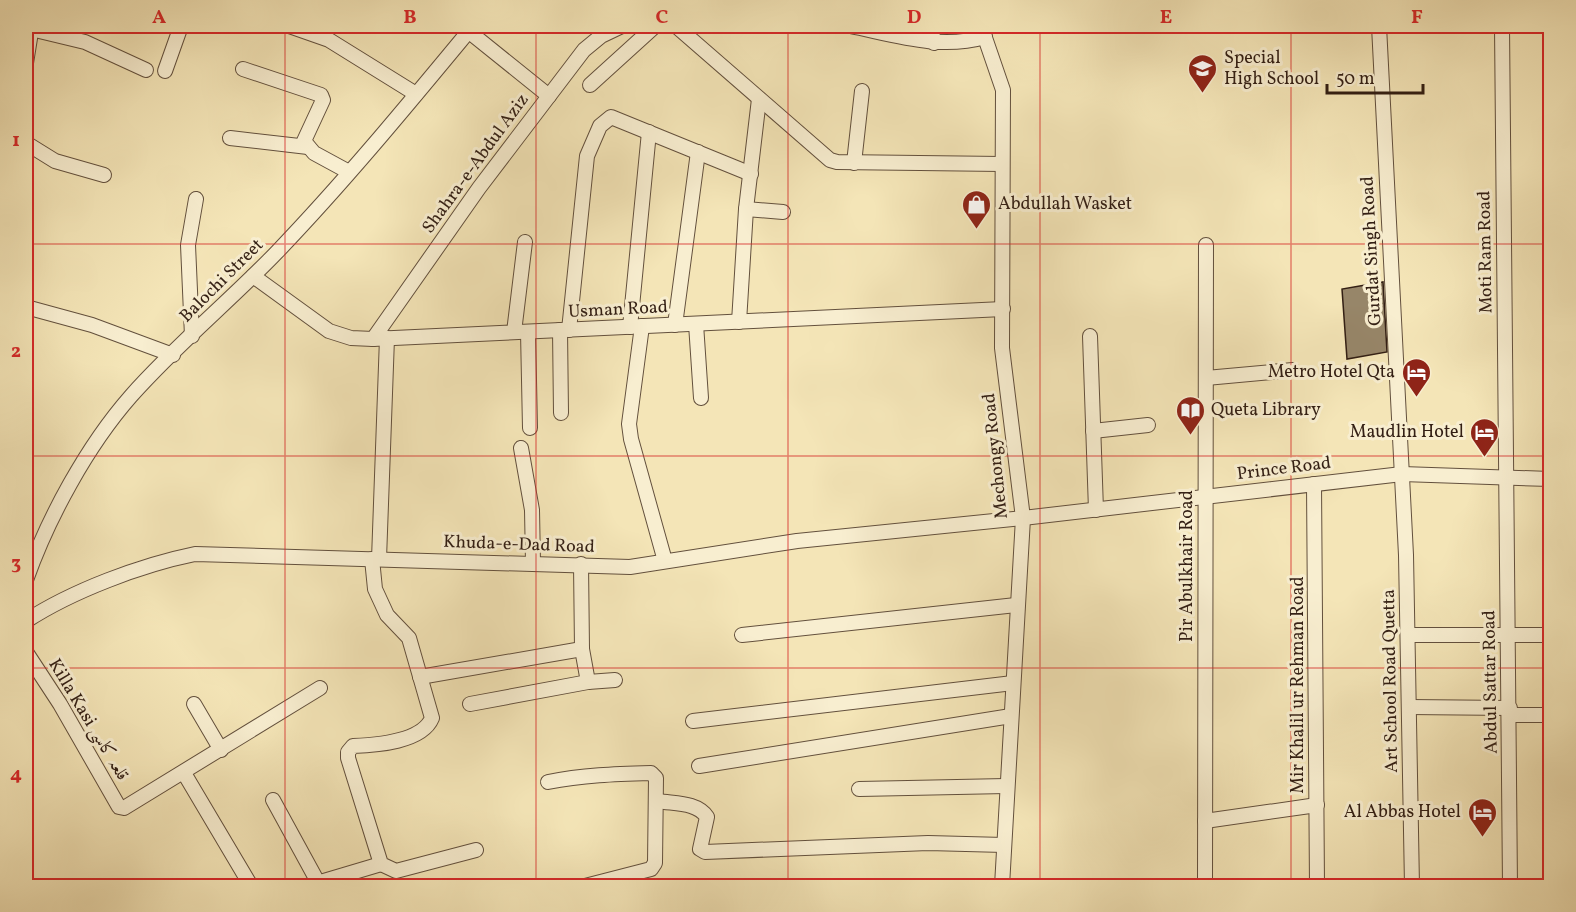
<svg xmlns="http://www.w3.org/2000/svg" width="1576" height="912" viewBox="0 0 1576 912" font-family="Vollkorn,Amiri,serif">
<rect width="100%" height="100%" fill="#f4e5b7"/>
<filter id="stains"><feTurbulence type="fractalNoise" baseFrequency=".00333" numOctaves="4"/><feColorMatrix values="0 0 0 0 .2 0 0 0 0 .09 0 0 0 0 .02 0 0 0 .5 -.17"/></filter>
<radialGradient id="worn" r=".72"><stop offset=".6" stop-color="#630" stop-opacity="0"/><stop offset="1" stop-color="#630" stop-opacity=".3"/></radialGradient>
<polygon fill="#978669" stroke="#331f14" stroke-width="1.5" points="1383,282 1387,352 1347,359 1342,289"/>
<g fill="none" stroke-linecap="round" stroke-linejoin="round">
<defs>
<g id="minor">
<polyline points="289,26 329,40 416,94"/>
<polyline points="462,26 549,96"/>
<polyline points="676,26 830,160 837,162 1002,164"/>
<path d="M850,26C895,35 939,50 985,37"/>
<polyline points="931,26 934,43"/>
<polyline points="981,26 1003,90 1002,348 1023,518 1002,886"/>
<polyline points="1379,26 1406,555 1412,886"/>
<polyline points="1502,26 1510,886"/>
<polyline points="31,29 85,42 146,70"/>
<polyline points="26,63 32,26"/>
<polyline points="243,69 321,95 323,100 304,141 314,153 349,172"/>
<polyline points="165,71 181,26"/>
<polyline points="590,85 655,26"/>
<polyline points="230,138 308,147"/>
<polyline points="26,143 55,161 104,175"/>
<polyline points="854,163 862,91"/>
<polyline points="746,209 783,212"/>
<polyline points="253,276 329,331 351,338 373,339 1003,309"/>
<polyline points="26,307 92,325 173,355"/>
<polyline points="739,322 746,209 759,99"/>
<polyline points="696,324 701,398"/>
<polyline points="675,325 698,152"/>
<polyline points="642,326 629,424 631,439 665,561"/>
<polyline points="630,327 649,132"/>
<polyline points="560,330 561,413"/>
<polyline points="569,330 587,156 600,126 611,117 751,174"/>
<polyline points="514,332 525,242"/>
<polyline points="528,332 530,428"/>
<polyline points="192,336 188,245 196,199"/>
<polyline points="1090,336 1096,510"/>
<polyline points="373,339 479,188 584,50 601,36 622,26"/>
<polyline points="1206,378 1293,370"/>
<polyline points="1093,431 1148,425"/>
<polyline points="521,448 532,510 533,563"/>
<polyline points="1314,484 1317,886"/>
<path d="M372,559L375,589L387,615L409,638L432,718C422,742 377,745 353,746L348,752V758L381,864L396,871L476,850"/>
<polyline points="379,559 387,338"/>
<polyline points="581,564 582,649 588,682"/>
<path d="M26,580C48,518 87,446 131,396C176,345 230,301 277,252C346,180 410,102 473,26"/>
<path d="M26,621C72,591 141,565 195,554L630,567L797,541L1023,518L1402,474L1550,479"/>
<polyline points="742,635 1016,605"/>
<polyline points="1408,635 1550,635"/>
<polyline points="26,652 60,704 119,807 124,808 320,688"/>
<polyline points="420,677 582,649"/>
<polyline points="194,704 221,750"/>
<polyline points="470,704 588,682 615,680"/>
<polyline points="1409,707 1510,708"/>
<polyline points="1510,715 1550,715"/>
<polyline points="693,721 1013,683"/>
<polyline points="699,766 1011,716"/>
<polyline points="184,773 251,886"/>
<path d="M548,782C582,775 616,774 651,773L656,778L655,863L651,869L585,886"/>
<polyline points="859,789 1006,786"/>
<polyline points="273,800 320,886"/>
<path d="M658,801C675,804 697,802 707,817L700,849L705,852L928,843L1004,845"/>
<polyline points="1205,821 1317,805"/>
<polyline points="307,886 381,864"/>
<polyline points="1205,886 1206,245"/>
</g>
</defs>
<use href="#minor" stroke="#63503d" stroke-width="16"/>
<use href="#minor" stroke="#f8eed0" stroke-width="14"/>
</g>
<path fill="none" stroke="#d62828" stroke-width="1.5" stroke-opacity="0.55" d="M285,26V886M536,26V886M788,26V886M1040,26V886M1291,26V886M26,244H1550M26,456H1550M26,668H1550"/>
<defs>
<symbol id="school-pin" viewBox="-11 -11 22 30"><path d="M0 17L-7.5 6A9.5 9.5 0 1 1 7.5 6Z" fill="#8f2418" stroke="#f8eed0"/><path d="M0-5L7-2L0 1L-7-2ZM-4 1L0 2.5L4 1V4Q0 6-4 4Z" fill="#fff"/></symbol>
<symbol id="shop-pin" viewBox="-11 -11 22 30"><path d="M0 17L-7.5 6A9.5 9.5 0 1 1 7.5 6Z" fill="#8f2418" stroke="#f8eed0"/><path d="M-5-2.5h2.3a2.7 3.5 0 0 1 5.4 0H5L5.5 6h-11ZM-1.5-2.5h3a1.5 2.3 0 0 0-3 0Z" fill="#fff"/></symbol>
<symbol id="hotel-pin" viewBox="-11 -11 22 30"><path d="M0 17L-7.5 6A9.5 9.5 0 1 1 7.5 6Z" fill="#8f2418" stroke="#f8eed0"/><path d="M-6-4.5h1.5V1H6V5H4.5V3h-9V5H-6ZM-4 0a1.8 1.8 0 1 1 3.6 0ZM.5 0V-2.5h3Q6-2.5 6 0Z" fill="#fff"/></symbol>
<symbol id="library-pin" viewBox="-11 -11 22 30"><path d="M0 17L-7.5 6A9.5 9.5 0 1 1 7.5 6Z" fill="#8f2418" stroke="#f8eed0"/><path d="M-6-4Q-3-5.5-.7-3.5V5Q-3 3-6 4ZM6-4Q3-5.5 .7-3.5V5Q3 3 6 4Z" fill="#fff"/></symbol>
</defs>
<g fill-rule="evenodd">
<use href="#school-pin" x="1186" y="52" width="33" height="45"/>
<use href="#shop-pin" x="960" y="188" width="33" height="45"/>
<use href="#hotel-pin" x="1400" y="356" width="33" height="45"/>
<use href="#library-pin" x="1174" y="394" width="33" height="45"/>
<use href="#hotel-pin" x="1468" y="416" width="33" height="45"/>
<use href="#hotel-pin" x="1466" y="796" width="33" height="45"/>
</g>
<g text-anchor="middle" dominant-baseline="central" stroke-width="6" stroke-linejoin="round" paint-order="stroke">
<g font-size="18" fill="#331f14" stroke="#f8eed0" text-anchor="start">
<text x="1224" y="58">Special<tspan x="1224" dy="21">High School</tspan></text>
<text x="998" y="204">Abdullah Wasket</text>
<text x="1395" y="372" text-anchor="end">Metro Hotel Qta</text>
<text x="1211" y="410">Queta Library</text>
<text x="1464" y="432" text-anchor="end">Maudlin Hotel</text>
<text x="1461" y="812" text-anchor="end">Al Abbas Hotel</text>
</g>
<g font-size="18" fill="#331f14" stroke="#f8eed0">
<text transform="translate(476 164) rotate(-54)">Shahra-e-Abdul Aziz</text>
<text transform="translate(1372 251) rotate(-93)">Gurdat Singh Road</text>
<text transform="translate(1486 252) rotate(-91)">Moti Ram Road</text>
<text transform="translate(222 281) rotate(-45)">Balochi Street</text>
<text transform="translate(618 310) rotate(-3)">Usman Road</text>
<text transform="translate(996 456) rotate(-96)">Mechongy Road</text>
<text transform="translate(1284 469) rotate(-7)">Prince Road</text>
<text transform="translate(519 545) rotate(2)">Khuda-e-Dad Road</text>
<text transform="translate(1187 566) rotate(-90)">Pir Abulkhair Road</text>
<text transform="translate(1391 681) rotate(-91)">Art School Road Quetta</text>
<text transform="translate(1491 682) rotate(-91)">Abdul Sattar Road</text>
<text transform="translate(1298 685) rotate(-90)">Mir Khalil ur Rehman Road</text>
<text transform="translate(88 720) rotate(59)">Killa Kasi قلعہ کاسی</text>
</g>
</g>
<rect width="1576" height="912" fill="none" stroke="#f4e5b7" stroke-width="66"/>
<path d="M1327 84v9h96v-9" fill="none" stroke="#331f14" stroke-width="3"/>
<text x="1336" y="84" font-size="18" fill="#331f14" stroke="#f8eed0" stroke-width="4.5" paint-order="stroke">50 m</text>
<rect x="33" y="33" width="1510" height="846" fill="none" stroke="#d62828" stroke-width="2"/>
<g font-size="20" text-anchor="middle" font-weight="bold" fill="#d62828">
<text x="159" y="23">A</text>
<text x="410" y="23">B</text>
<text x="662" y="23">C</text>
<text x="914" y="23">D</text>
<text x="1166" y="23">E</text>
<text x="1417" y="23">F</text>
<text x="16" y="146">1</text>
<text x="16" y="357">2</text>
<text x="16" y="569">3</text>
<text x="16" y="780">4</text>
</g>
<rect width="100%" height="100%" filter="url(#stains)"/>
<rect width="100%" height="100%" fill="url(#worn)"/>
</svg>
